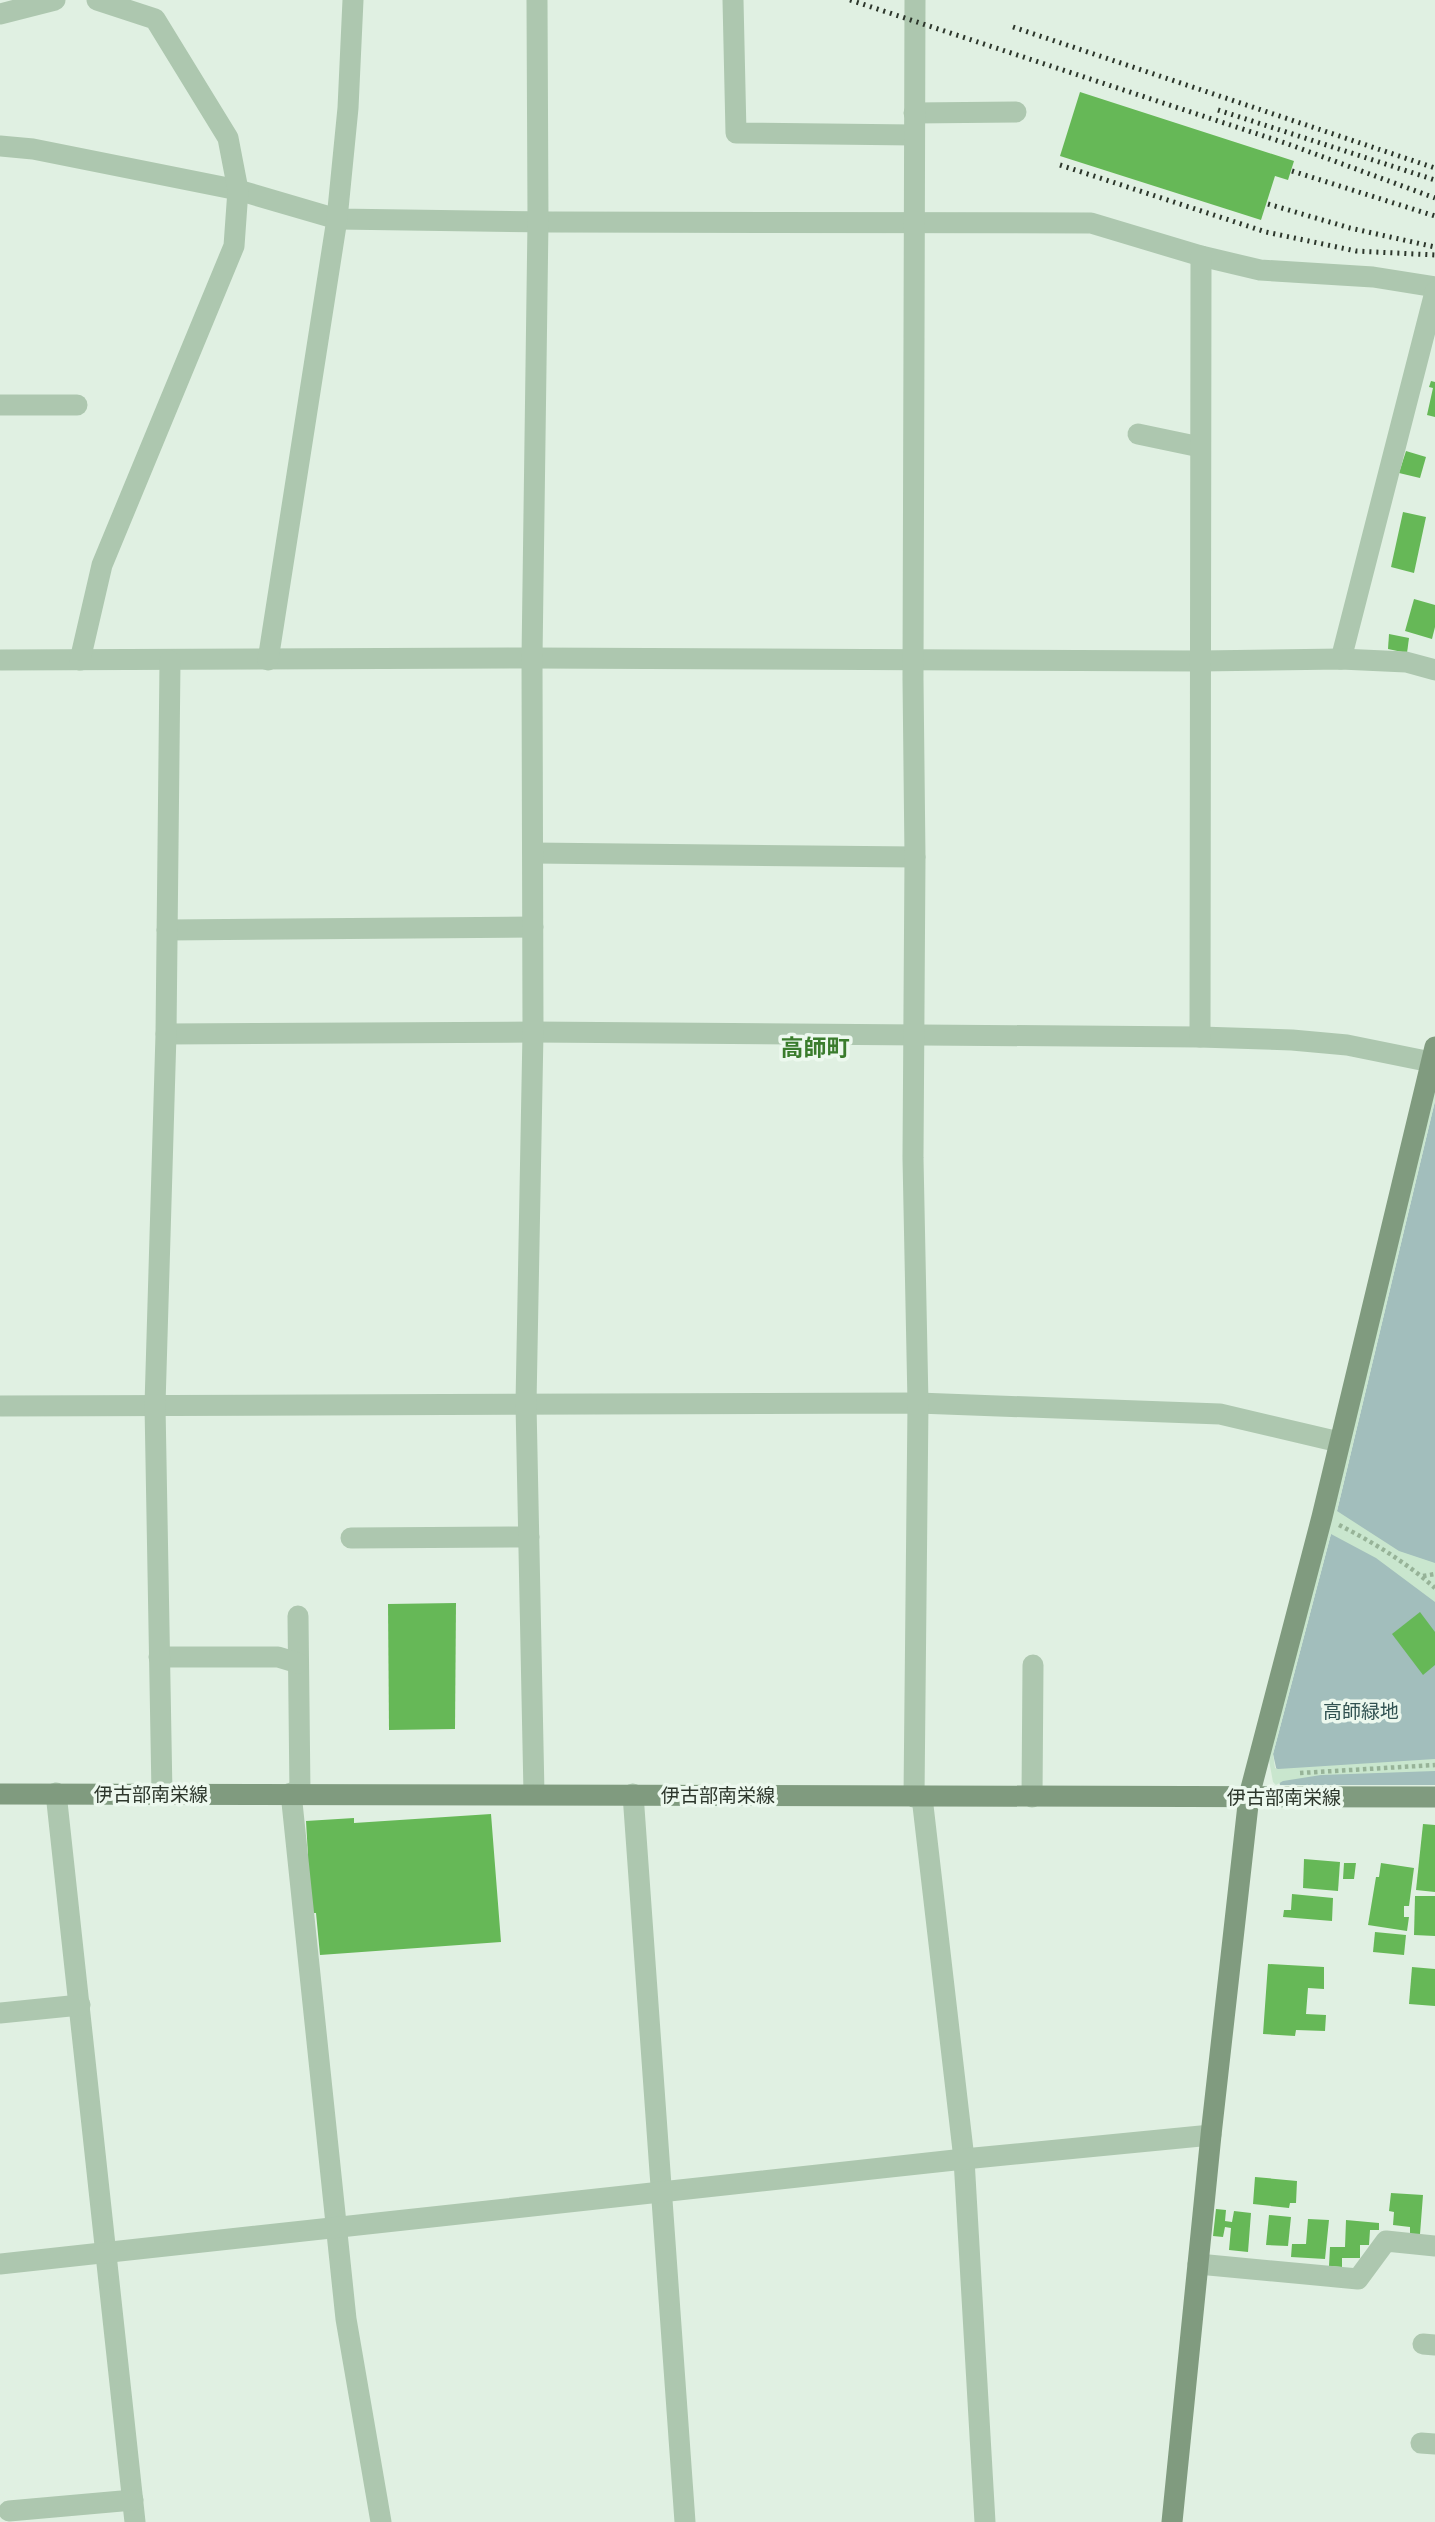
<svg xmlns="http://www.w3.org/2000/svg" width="1435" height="2522" viewBox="0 0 1435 2522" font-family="'PT Sans Narrow','Noto Sans JP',sans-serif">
<rect width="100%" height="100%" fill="#e0f0e2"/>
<polygon fill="#a2bebc" points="1435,1101 1435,1785 1280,1785 1273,1754 1337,1511"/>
<polygon fill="#c9e6ce" points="1435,1079 1435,1101 1337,1511 1399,1551 1435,1563 1435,1602 1376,1558 1331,1534 1273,1754 1275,1768 1278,1769 1435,1759 1435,1771 1321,1775 1283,1781 1276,1785 1273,1782 1268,1755"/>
<g fill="#66b857">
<polygon points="1080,92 1294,161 1288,180 1275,176 1261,220 1060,156"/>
<polygon points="1431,381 1435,382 1435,417 1427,415 1433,388 1429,387"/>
<polygon points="1406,451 1426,457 1420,478 1399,473"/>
<polygon points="1403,512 1426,517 1414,573 1391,567"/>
<polygon points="1414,599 1435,605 1435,627 1432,639 1405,631"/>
<polygon points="1389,634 1409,638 1407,653 1388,649"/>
<polygon points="456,1603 455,1729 389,1730 388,1604"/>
<polygon points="1420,1612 1435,1632 1435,1665 1423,1675 1392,1634"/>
<polygon points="491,1814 501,1942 320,1955 316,1913 311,1913 306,1857 308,1855 306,1821 354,1818 354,1823"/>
<polygon points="1423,1824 1435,1825 1435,1892 1416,1890"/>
<polygon points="1304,1859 1340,1862 1338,1891 1303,1888"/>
<polygon points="1344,1863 1356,1863 1354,1879 1343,1879"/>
<polygon points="1381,1863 1414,1868 1409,1906 1404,1906 1404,1917 1409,1917 1407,1931 1368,1925 1376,1877 1379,1877"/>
<polygon points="1292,1894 1333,1898 1332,1921 1283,1917 1284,1910 1291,1910"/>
<polygon points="1415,1896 1435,1896 1435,1936 1414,1935"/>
<polygon points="1375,1932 1406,1935 1404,1955 1373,1952"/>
<polygon points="1268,1964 1324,1967 1324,1989 1308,1988 1306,2014 1326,2015 1325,2031 1296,2030 1295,2036 1263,2034"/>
<polygon points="1412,1967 1435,1969 1435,2006 1409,2004"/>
<polygon points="1255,2177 1297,2181 1296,2203 1290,2203 1289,2208 1253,2204"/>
<polygon points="1391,2193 1423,2195 1420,2234 1410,2234 1410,2227 1393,2225 1394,2212 1389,2211"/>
<polygon points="1216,2209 1226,2210 1225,2221 1232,2222 1234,2211 1251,2213 1248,2252 1229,2250 1231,2228 1225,2227 1223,2237 1213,2236"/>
<polygon points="1269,2215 1291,2217 1288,2246 1266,2245"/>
<polygon points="1308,2219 1329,2220 1325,2259 1291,2257 1292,2244 1306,2244"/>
<polygon points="1346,2220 1379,2223 1379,2230 1370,2230 1369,2245 1360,2245 1360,2258 1342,2258 1342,2267 1329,2266 1330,2247 1345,2247"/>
</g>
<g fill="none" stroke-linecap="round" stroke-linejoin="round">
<g stroke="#97b398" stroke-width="4.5" stroke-dasharray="3.5 3.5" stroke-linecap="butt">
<path d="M1339,1525C1373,1542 1407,1563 1435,1588"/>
<polyline points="1423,1576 1435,1574"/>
<polyline points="1300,1773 1435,1765"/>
</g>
<g stroke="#adc7af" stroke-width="21">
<polyline points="733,0 736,133 914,135"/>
<polyline points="0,14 55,0"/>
<polyline points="914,113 1016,112"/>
<polyline points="0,146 33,149 238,190 337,219 552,222 1091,223 1201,256 1260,270 1373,277 1435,287"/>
<polyline points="0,405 77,405"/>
<polyline points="1138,434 1200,447"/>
<polyline points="1341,659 1435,292"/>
<polyline points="0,660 532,658 1200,661 1341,659 1406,662 1435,670"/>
<polyline points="80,660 102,565 234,246 238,190 228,138 155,19 97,0"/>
<polyline points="268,660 337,219 348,108 353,0"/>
<polyline points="533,853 915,857"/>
<polyline points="167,930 533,927"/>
<polyline points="166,1034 533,1032 1200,1037 1292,1040 1347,1045 1431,1062"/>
<polyline points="1200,1037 1201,256"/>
<polyline points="0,1406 918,1403 1220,1414 1339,1442"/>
<polyline points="351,1538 529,1537"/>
<polyline points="298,1616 300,1794"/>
<polyline points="159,1657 278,1657 298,1663"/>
<polyline points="56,1793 135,2522"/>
<polyline points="291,1793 346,2319 381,2522"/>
<polyline points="162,1794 155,1405 166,1034 170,661"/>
<polyline points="534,1794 526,1404 533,1032 532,658 538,221 537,0"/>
<polyline points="633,1794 685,2522"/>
<polyline points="914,1797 918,1403 913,1158 915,857 913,679 915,0"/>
<polyline points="922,1797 964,2159 985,2522"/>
<polyline points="1032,1797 1033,1665"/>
<polyline points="0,2013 80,2005"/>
<polyline points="0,2264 964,2159 1211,2135"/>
<polyline points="1198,2264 1358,2279 1386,2241 1435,2246"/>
<polyline points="1423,2344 1435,2345"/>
<polyline points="1421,2443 1435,2444"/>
<polyline points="9,2511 133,2500"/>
</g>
<g stroke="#809b7f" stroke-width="21">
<polyline points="0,1794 1435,1797"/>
<polyline points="1172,2522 1211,2135 1249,1796 1322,1517 1435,1047"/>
</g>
<g stroke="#2c362b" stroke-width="5" stroke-dasharray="2 5" stroke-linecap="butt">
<polyline points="850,0 1288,144 1435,198"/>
<polyline points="1013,27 1435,168"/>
<polyline points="1218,110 1435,180"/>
<polyline points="1060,165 1266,232 1356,251 1435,255"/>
<polyline points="1292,171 1435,216"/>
<polyline points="1268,204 1350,228 1435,247"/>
</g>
</g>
<g text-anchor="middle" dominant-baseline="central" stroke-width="7" stroke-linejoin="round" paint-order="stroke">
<g font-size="19" fill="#315251" stroke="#ecf8ee">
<text x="1361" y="1711">高師緑地</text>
</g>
<g font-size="19" fill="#2c362b" stroke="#ecf8ee">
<text x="151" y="1794">伊古部南栄線</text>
<text x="718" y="1795">伊古部南栄線</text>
<text x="1284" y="1797">伊古部南栄線</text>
</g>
<g font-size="23" font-weight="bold" fill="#3a7c2d" stroke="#ecf8ee">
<text x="815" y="1047">高師町</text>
</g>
</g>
</svg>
